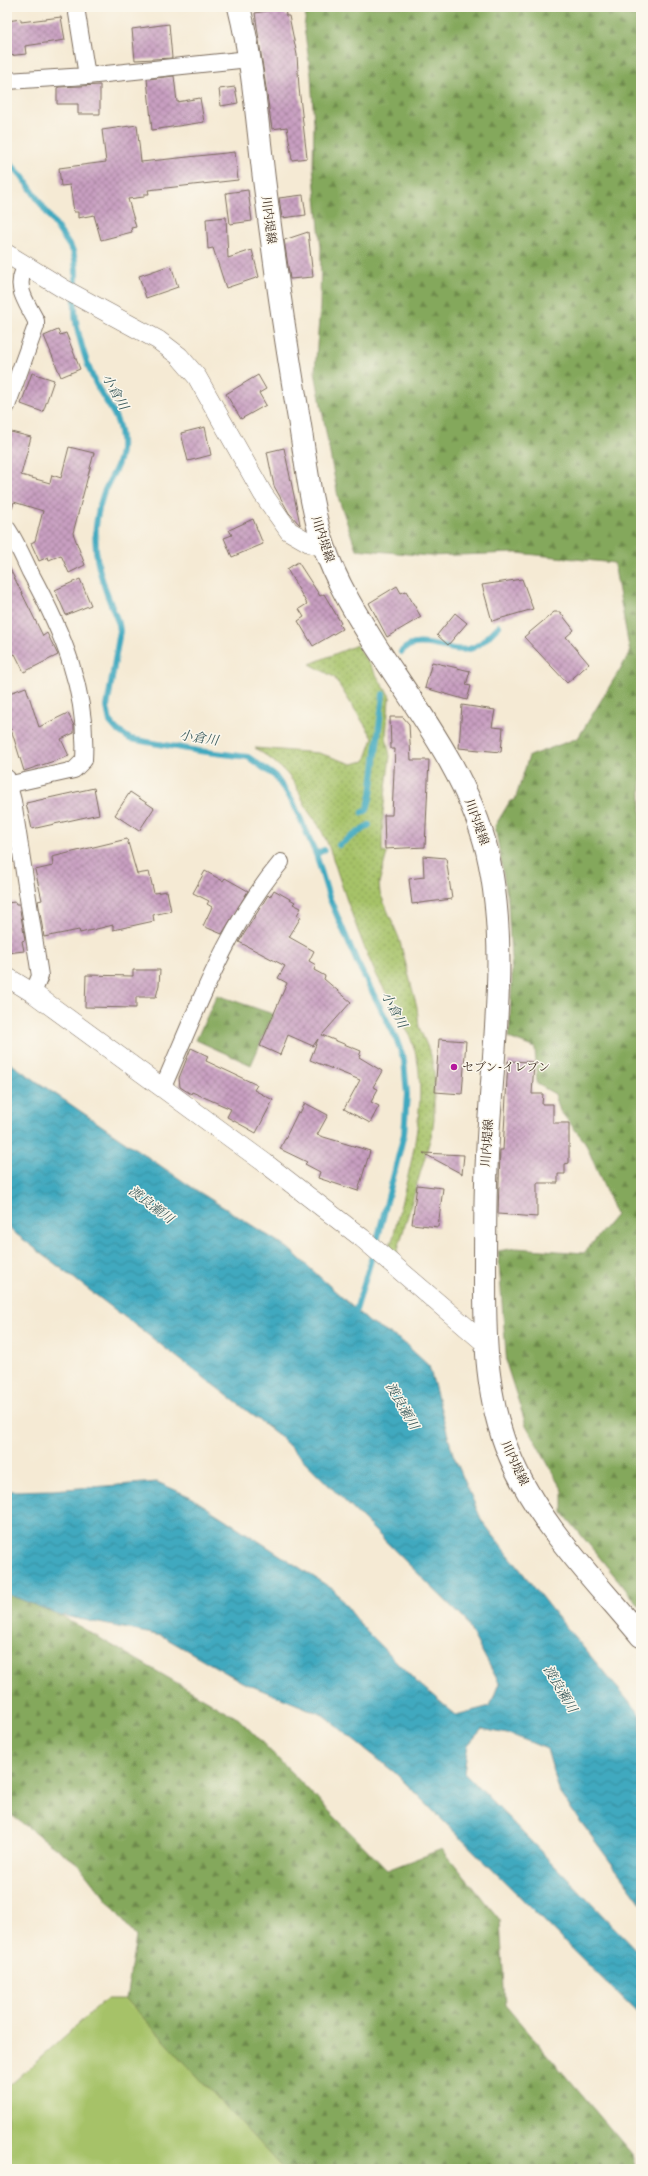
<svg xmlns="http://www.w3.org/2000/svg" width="648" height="2176" viewBox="0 0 648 2176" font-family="'IM FELL Great Primer','Noto Serif JP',serif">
<defs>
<pattern id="grass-dots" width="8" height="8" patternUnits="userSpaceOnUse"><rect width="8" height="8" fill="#a6c268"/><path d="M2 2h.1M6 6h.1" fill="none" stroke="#889e55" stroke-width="1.8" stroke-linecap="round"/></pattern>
<pattern id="forest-firs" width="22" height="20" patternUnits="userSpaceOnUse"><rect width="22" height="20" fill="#84a85c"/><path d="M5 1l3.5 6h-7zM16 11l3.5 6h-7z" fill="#6d894b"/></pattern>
<pattern id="water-waves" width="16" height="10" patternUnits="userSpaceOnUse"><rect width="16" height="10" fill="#3fa9bf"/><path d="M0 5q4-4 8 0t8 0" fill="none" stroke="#368a9b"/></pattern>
<pattern id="building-cross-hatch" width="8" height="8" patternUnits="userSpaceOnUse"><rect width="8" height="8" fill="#c89fc1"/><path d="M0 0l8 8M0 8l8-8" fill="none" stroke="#a4829c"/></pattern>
</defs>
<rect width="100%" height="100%" fill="#fbf7ec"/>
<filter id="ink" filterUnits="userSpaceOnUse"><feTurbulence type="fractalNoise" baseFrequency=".025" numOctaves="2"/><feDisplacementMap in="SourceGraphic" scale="8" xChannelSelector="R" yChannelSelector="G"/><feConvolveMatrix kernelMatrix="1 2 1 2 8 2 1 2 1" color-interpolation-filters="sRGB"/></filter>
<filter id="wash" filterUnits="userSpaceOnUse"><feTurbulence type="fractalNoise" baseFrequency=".012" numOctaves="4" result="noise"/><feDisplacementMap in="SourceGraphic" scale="16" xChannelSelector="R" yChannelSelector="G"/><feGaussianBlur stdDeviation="0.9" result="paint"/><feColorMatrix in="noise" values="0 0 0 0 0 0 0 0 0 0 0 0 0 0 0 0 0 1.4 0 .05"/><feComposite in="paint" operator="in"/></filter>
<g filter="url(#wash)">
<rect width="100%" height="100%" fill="#f5ead4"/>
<path fill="url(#grass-dots)" stroke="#707643" d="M357,645L391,698L389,699L386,737L390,756L383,813L382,852L387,853L379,883L380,893L399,938L417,1007L419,1027L431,1055L434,1072V1119L432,1133L396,1256L388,1248L393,1238C405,1184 424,1128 419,1072C416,1034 390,1003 374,970C361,941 350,910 340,880C333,859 327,836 314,819C303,806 300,788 288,775C278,764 267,756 255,748L319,753L352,764L365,761L373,738L334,677L310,664Z"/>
<g fill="url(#forest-firs)" stroke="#60693d">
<polygon points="307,7 641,7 641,1608 563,1513 563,1491 526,1425 507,1366 498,1251 516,1248 584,1253 616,1215 585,1142 560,1111 555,1094 537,1084 535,1048 509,1038 512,977 508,901 495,826 510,801 515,800 529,756 578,738 630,653 614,563 517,553 428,556 356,549 338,497 315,372 320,306 321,248 313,167 314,124 311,75 304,27"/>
<polygon points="217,995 273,1014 251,1065 196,1040"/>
<polygon points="7,1594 60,1615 239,1719 387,1870 442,1849 500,1920 505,2005 632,2154 636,2169 283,2169 126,1999 136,1937 78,1864 7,1812"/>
</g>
<polygon fill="#a6c268" stroke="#707643" points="106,1999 126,1999 283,2169 7,2169 7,2088"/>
<polygon fill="url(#water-waves)" stroke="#3d6a6e" points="7,1061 196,1190 288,1248 369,1322 402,1341 429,1366 453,1454 482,1521 551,1609 641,1716 641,1903 560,1794 547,1749 512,1735 482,1729 468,1745 464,1772 641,1955 641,2017 394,1772 323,1715 242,1682 162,1636 60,1615 7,1594 7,1491 53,1490 157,1482 189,1496 334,1590 366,1631 417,1682 456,1715 490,1706 499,1683 465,1620 276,1433 7,1227"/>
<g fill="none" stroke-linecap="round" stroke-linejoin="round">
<g stroke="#3fa9bf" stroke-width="6">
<path d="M7,160L22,176L73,251C79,271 74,291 75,311C75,325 80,339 84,353C87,363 91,374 96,384C109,409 123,418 121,450C120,467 108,480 103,495C86,543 100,580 119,624L120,631L107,707L110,722L117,730L130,739L199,751L248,757L275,776L293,802L316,854L329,897L357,962L396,1038L404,1060L407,1094L404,1134L378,1237L354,1317"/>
<path d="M401,652C418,632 448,654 469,649C481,646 490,634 499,626"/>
<polyline points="362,813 367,810 371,795 383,694"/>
<polyline points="339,845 369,825"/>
<polyline points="316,854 324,850"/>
</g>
</g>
<g id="blocks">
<g fill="url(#building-cross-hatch)">
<polygon points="285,8 286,16 289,16 297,55 299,88 307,158 292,160 287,127 272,129 255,13"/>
<polygon points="61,17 65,40 25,46 26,54 7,56 7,21 21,19 21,22"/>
<polygon points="169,24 172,58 135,60 132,29"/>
<polygon points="174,76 177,102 200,98 204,122 152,130 147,79"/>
<polygon points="100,85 100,114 78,114 78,104 57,104 57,88 59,87"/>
<polygon points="235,87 238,103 221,106 219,89"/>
<polygon points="137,125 141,162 235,152 238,180 148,190 149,194 144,194 144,197 128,199 136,227 131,228 132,232 101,240 94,215 78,218 78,212 74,212 70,185 61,186 59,168 106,162 102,130"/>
<polygon points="248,190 252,221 230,224 226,193"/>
<polygon points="303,195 306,215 282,218 279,198"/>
<polygon points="226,217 228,258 252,250 259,277 226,288 213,248 208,249 206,219"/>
<polygon points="308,232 313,277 290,279 284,240"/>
<polygon points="171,265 178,287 146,298 139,276"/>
<polygon points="58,330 60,335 66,333 80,369 61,377 44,336"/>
<polygon points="32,373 54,380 43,412 21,404"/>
<polygon points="258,375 266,389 259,393 266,405 241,419 226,394"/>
<polygon points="205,427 211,455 188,461 181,433"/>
<polygon points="7,431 31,437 21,475 50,483 52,475 61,478 69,447 94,453 73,533 85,565 69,573 61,555 49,560 48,557 39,561 31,543 35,541 43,511 14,502 12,509 7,509"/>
<polygon points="284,448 300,524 300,525 289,513 274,486 267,452"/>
<polygon points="253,519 263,544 232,557 224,538 232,535 229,530"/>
<polygon points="298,562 320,596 324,594 341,623 339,624 342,629 313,646 298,621 304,617 299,609 307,604 287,569"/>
<polygon points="7,563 43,636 47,633 58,655 24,672 15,654 7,658"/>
<polygon points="80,579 91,605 66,615 55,590"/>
<polygon points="522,579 533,609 492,621 482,585"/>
<polygon points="397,586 401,593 406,591 421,617 387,637 369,603"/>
<polygon points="554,612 560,612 574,630 566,637 589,664 567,683 524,637"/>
<polygon points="455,613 467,623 448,645 437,635"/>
<polygon points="432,662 470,671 466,685 471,686 467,700 425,688"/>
<polygon points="26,687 39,727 68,713 74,726 74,733 61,739 69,756 24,771 11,729 7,730 7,694"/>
<polygon points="462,705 495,710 492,727 503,728 501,752 459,748"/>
<polygon points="390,717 403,717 409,724 411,760 429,760 425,847 385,849 384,815 392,815 395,749 391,749"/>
<polygon points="94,788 99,814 32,829 26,803"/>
<polygon points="130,792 154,808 139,831 115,815"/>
<polygon points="127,839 137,874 149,872 154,893 167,891 171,911 153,915 154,921 113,930 113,925 80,933 79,930 44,937 38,901 42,900 35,870 53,866 52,857"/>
<polygon points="423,856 446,858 452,899 412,904 409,879 424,877"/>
<polygon points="205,871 223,881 225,878 248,891 222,934 203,926 212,907 207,904 209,901 193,893"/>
<polygon points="274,890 295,902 293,904 301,908 297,915 301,917 289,937 314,951 309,961 316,965 314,970 325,976 324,979 351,1002 322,1035 361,1051 359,1057 382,1071 373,1087 378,1089 371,1102 379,1106 370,1123 344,1109 360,1080 310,1060 318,1039 313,1046 288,1035 280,1055 260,1046 287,983 278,978 285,966 239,942 268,895 270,897"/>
<polygon points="15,902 16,904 19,904 25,940 22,941 24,951 7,953 7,903"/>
<polygon points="133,970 160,970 159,985 156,997 136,997 136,1008 85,1007 86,975 133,976"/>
<polygon points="439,1039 466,1041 462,1094 435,1092"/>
<polygon points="191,1048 208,1056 206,1061 257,1085 254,1090 273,1100 256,1133 227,1117 231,1109 192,1092 191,1094 180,1087 179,1078"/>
<polygon points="508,1061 534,1062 532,1094 543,1094 542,1104 553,1104 553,1123 569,1123 569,1163 565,1164 565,1174 558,1174 558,1183 537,1183 537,1217 498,1214 500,1150 503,1150"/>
<polygon points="305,1103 328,1115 317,1135 370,1151 358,1191 318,1178 320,1172 305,1164 307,1162 280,1149 298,1112 300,1113"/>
<polygon points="423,1153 464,1155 462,1174"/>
<polygon points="417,1185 443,1188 438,1227 412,1224"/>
</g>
</g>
</g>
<g filter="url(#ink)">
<use href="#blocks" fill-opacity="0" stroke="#7c6d5e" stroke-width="1"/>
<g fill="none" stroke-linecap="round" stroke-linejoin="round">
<defs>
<g id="minor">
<polyline points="87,76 249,59"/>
<polyline points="7,81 87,76 76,7"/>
<path d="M7,406L36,326V321C26,301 13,287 26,266"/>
<path d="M7,528C16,541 23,557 30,572C62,631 88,691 84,760L74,770L7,785"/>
<polyline points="7,778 13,801 40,976 33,993"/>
<path d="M163,1087C197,1010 226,927 281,862"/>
</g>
<g id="tertiary">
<polyline points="7,254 64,289 158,340 179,356 197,377 263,494 289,531 310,543 324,547"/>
<polyline points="7,977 33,993 265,1163 362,1238 486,1344"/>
</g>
<path id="secondary" d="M239,7C253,63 257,121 264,179C274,259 285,339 299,419C306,462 310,505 324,546C336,582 356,614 376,646C417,709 469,777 487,851C507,936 496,1024 490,1110C485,1168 485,1225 485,1283C485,1341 486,1399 509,1454C536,1522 595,1580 641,1636"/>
</defs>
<use href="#minor" stroke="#7c6d5e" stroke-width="18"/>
<use href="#tertiary" stroke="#7c6d5e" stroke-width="20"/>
<use href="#secondary" stroke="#7c6d5e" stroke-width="24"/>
<use href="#minor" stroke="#fff" stroke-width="16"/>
<use href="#tertiary" stroke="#fff" stroke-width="19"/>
<use href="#secondary" stroke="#fff" stroke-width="22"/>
</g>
</g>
<circle fill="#b5179e" stroke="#fbf7ec" stroke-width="1.5" cx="454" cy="1067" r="4"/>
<g text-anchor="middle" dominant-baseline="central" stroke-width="3" stroke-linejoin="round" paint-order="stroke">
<g font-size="12" fill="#3b2a1e" stroke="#fbf7ec">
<text transform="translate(269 220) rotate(83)">川内堤線</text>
<text transform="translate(323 539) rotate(72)">川内堤線</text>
<text transform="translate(477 822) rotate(70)">川内堤線</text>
<text transform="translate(487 1143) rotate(-86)">川内堤線</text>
<text transform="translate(515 1463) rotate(65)">川内堤線</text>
</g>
<g font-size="12" fill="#3b2a1e" stroke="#fbf7ec" text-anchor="start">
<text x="462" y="1067">セブン-イレブン</text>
</g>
<g font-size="13" font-style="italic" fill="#3d5d5e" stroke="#fbf7ec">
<text transform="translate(115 392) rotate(61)">小倉川</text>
<text transform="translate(199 738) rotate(9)">小倉川</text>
<text transform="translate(394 1010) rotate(62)">小倉川</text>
<text transform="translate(151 1205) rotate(37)">渡良瀬川</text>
<text transform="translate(402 1406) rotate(60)">渡良瀬川</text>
<text transform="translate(560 1689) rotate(59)">渡良瀬川</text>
</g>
</g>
<rect width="648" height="2176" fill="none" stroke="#fbf7ec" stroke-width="24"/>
</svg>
